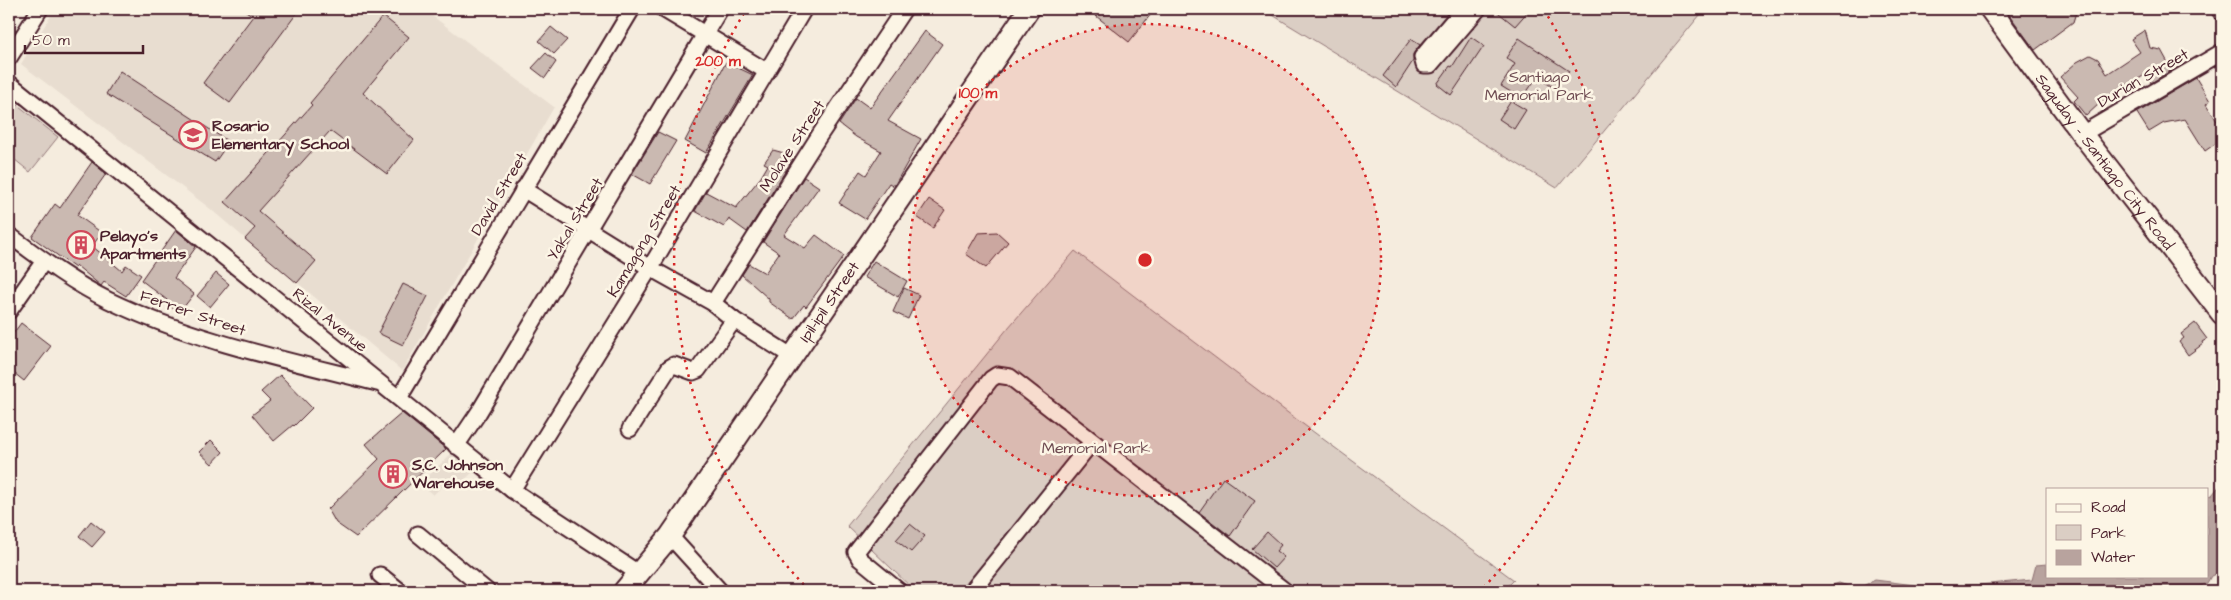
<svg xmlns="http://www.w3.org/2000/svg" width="2231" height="600" viewBox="0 0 2231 600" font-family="'Architects Daughter',sans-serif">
<rect width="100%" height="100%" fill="#f5ecde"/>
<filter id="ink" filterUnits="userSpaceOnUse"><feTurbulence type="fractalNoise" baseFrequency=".02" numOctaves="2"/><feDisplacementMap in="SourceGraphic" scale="10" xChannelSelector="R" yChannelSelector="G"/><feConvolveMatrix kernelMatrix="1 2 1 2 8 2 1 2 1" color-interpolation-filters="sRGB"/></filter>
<g filter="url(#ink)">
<g fill="#e8ddd0">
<polygon points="55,9 423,9 554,107 402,371 208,207 21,64"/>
<polygon points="453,452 473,472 459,485 448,481 433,495 421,483"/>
</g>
<g fill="#dbcec4" stroke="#927678">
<polygon points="1268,9 1705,9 1557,188 1266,11"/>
<polygon points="9,98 58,137 30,172 9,155"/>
<polygon points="1075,251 1296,419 1514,580 1503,591 915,591 847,526 1008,328"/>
</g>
<polygon fill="#b8a39e" stroke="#8c6e70" points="2222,483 2222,571 2211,576 2207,583 2191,591 1823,591 1826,587 1839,583 1857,589 1875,580 1923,586 1979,585 2032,580 2036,565 2047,564 2047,576 2207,576 2207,496 2212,495"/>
<g fill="#cab9b1" stroke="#4a1f2b">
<polygon points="243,9 300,9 230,103 203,83 253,16"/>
<polygon points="1087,9 1155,9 1129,42"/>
<polygon points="1494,9 1530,9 1515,26"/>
<polygon points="2005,9 2077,9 2073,22 2035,50"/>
<polygon points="383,16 409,37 363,93 414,140 387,174 330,131 258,211 316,261 297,283 245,239 255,228 225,202 312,105 310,103"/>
<polygon points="551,27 567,40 554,54 539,41"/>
<polygon points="2145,30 2150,48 2161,50 2172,70 2151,83 2146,74 2128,86 2127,84 2100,103 2086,116 2074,101 2078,97 2060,77 2077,62 2090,55 2098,59 2107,74 2140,52 2131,39"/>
<polygon points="925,31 942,44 888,121 921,139 894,186 889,183 865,219 839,203 860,171 866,175 881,151 856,137 839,124 856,98 870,108"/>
<polygon points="1471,37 1484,46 1451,95 1437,84 1450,66 1452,67"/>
<polygon points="1519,38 1569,71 1556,89 1537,77 1522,99 1501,86 1515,64 1506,58"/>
<polygon points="1411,39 1420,45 1413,54 1413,61 1396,87 1383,76"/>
<polygon points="546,53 556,62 545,78 532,68"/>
<polygon points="726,62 753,75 706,153 685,141"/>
<polygon points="120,71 229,142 215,162 106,94"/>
<polygon points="2196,78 2210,101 2206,104 2222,129 2222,139 2205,151 2185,119 2164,123 2149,132 2137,113"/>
<polygon points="1511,101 1526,110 1514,129 1499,119"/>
<polygon points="658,132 676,141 650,184 632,174"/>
<polygon points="773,150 784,153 793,159 747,232 729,219 724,227 695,211 706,192 736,208 761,177 768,165 764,163"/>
<polygon points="92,162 106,174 77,215 102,233 92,246 122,271 126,265 141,275 126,296 104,282 101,286 77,266 75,268 32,237 55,204 60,208"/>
<polygon points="804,177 819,187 784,235 805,248 816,235 844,256 806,307 804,305 793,319 769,302 769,299 742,275 749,264 765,273 779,253 763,242"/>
<polygon points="929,199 945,210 933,228 917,217"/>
<polygon points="176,230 196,247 174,278 194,294 179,313 165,302 167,300 141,280"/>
<polygon points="997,232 1008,242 986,268 966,254 978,233"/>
<polygon points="874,261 907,281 898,297 864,277"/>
<polygon points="216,273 229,284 210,307 197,296"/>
<polygon points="403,284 428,296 403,345 378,333"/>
<polygon points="904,288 919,295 908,319 893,312"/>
<polygon points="21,323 51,346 24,381 9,369 9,339"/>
<polygon points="2195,323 2207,339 2202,342 2203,344 2188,355 2179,342 2184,338 2181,334"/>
<polygon points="280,375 312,408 294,426 293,425 274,441 252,415 270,401 261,392"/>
<polygon points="402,413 446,449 356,537 336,523 328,509 379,459 366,444"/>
<polygon points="211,440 223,452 212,464 199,452"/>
<polygon points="1223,478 1255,501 1230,536 1199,512"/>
<polygon points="91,521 105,532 92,547 79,536"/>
<polygon points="910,524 925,536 911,552 896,540"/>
<polygon points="1267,532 1281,545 1276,551 1284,557 1274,568 1252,549"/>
</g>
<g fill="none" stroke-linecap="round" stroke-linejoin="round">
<defs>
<g id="minor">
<polyline points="663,9 766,71"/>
<polyline points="1463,9 1422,57 1424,65 1430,65 1478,9"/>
<polyline points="2219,9 2222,13"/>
<polyline points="9,58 40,9"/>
<polyline points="9,83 512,490 638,573"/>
<polyline points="2082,134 2222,52"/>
<polyline points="523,189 650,268 713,303 734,320 793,357"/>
<path d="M9,235C40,258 73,283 108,300C193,341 286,360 377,383"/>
<polyline points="713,303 819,136 904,9"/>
<polyline points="9,311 44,261"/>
<polyline points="399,398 632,9"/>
<polyline points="630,429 669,368 674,365 693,372 698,370 734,320"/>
<polyline points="456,446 479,412 720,9"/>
<polyline points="512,490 650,268 804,9"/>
<polyline points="418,534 487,591"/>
<polyline points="670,536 720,591"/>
<polyline points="380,575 400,591"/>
<polyline points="899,591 860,559 856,552 991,379 997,375 1010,377 1285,591"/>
<polyline points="972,591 1092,442"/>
</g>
<g id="major">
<path id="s1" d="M1990,9L2082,134L2222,314"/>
<path id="s2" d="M624,591L670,536L1029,9"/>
</g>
</defs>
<use href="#minor" stroke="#4a1f2b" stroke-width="19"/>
<use href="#major" stroke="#4a1f2b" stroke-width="24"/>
<use href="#minor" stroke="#fcf5e5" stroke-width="15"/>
<use href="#major" stroke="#fcf5e5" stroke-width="20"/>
</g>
</g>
<circle cx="1145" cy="260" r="236" fill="#d62828" fill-opacity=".12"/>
<g fill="none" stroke="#d62828" stroke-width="2.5" stroke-dasharray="2.5 5">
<circle cx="1145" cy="260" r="236"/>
<path d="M809 590A471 471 0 0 1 746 10M1544 10A471 471 0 0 1 1481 590"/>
</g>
<defs>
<symbol id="school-ring" viewBox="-11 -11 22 22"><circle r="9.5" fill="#fcf5e5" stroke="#d1495b" stroke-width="1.5"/><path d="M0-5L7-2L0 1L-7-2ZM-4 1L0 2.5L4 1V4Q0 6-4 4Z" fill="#d1495b"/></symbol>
<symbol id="building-ring" viewBox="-11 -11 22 22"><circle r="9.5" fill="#fcf5e5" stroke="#d1495b" stroke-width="1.5"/><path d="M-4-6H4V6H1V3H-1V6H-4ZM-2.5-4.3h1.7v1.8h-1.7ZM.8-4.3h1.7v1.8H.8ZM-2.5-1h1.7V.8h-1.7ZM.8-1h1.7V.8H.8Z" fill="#d1495b"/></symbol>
</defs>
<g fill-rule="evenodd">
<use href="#school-ring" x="177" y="119" width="32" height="32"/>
<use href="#building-ring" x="65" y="229" width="32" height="32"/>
<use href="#building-ring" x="377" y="458" width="32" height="32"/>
</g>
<g text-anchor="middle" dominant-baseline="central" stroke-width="5" stroke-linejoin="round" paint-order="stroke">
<g font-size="16" fill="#6e4b51" stroke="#fcf5e5">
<text x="1539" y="77">Santiago<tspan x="1539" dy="18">Memorial Park</tspan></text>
<text x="1096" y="448">Memorial Park</text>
</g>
<g font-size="16" fill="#4a1f2b" stroke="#fcf5e5">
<text transform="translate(2143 78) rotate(-30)">Durian Street</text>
<text transform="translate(792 146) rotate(-57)">Molave Street</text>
<text stroke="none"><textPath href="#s1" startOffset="191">Saguday - Santiago City Road</textPath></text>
<text transform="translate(499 194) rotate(-59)">David Street</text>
<text transform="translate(575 219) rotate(-59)">Yakal Street</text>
<text transform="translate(644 241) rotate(-59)">Kamagong Street</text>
<text stroke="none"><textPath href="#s2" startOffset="355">Ipil-ipil Street</textPath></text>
<text transform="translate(193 313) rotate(19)">Ferrer Street</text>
<text transform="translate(330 320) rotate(39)">Rizal Avenue</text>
</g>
<g font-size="16" font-weight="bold" fill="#4a1f2b" stroke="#fcf5e5" text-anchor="start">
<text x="212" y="126">Rosario<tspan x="212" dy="18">Elementary School</tspan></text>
<text x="100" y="236">Pelayo's<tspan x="100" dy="18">Apartments</tspan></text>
<text x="412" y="465">S.C. Johnson<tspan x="412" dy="18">Warehouse</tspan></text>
</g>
</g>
<circle cx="1145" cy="260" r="8" fill="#d62828" stroke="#fcf5e5" stroke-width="2.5"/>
<g font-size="15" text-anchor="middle" font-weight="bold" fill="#d62828" stroke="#fcf5e5" stroke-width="5" stroke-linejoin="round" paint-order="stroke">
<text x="718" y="66">200 m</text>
<text x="978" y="98">100 m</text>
</g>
<rect width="2231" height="600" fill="none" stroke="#fcf5e5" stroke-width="30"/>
<rect x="15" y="15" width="2201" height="570" fill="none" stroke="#4a1f2b" stroke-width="2" filter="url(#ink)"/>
<rect x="2046" y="488" width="162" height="90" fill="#fcf5e5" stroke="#b59f9b"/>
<rect x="2056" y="504" width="25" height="8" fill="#fcf5e5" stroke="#b59f9b"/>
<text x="2091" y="512" font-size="15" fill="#4a1f2b">Road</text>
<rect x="2056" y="525" width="25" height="15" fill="#dbcec4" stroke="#b59f9b"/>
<text x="2091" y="538" font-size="15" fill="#4a1f2b">Park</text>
<rect x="2056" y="550" width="25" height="15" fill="#b8a39e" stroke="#b59f9b"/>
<text x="2091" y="562" font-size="15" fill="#4a1f2b">Water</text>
<path d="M25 45v8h118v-8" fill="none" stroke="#4a1f2b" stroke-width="2.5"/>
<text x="32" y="45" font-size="15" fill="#4a1f2b" stroke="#fcf5e5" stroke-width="4" paint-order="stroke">50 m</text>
</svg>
